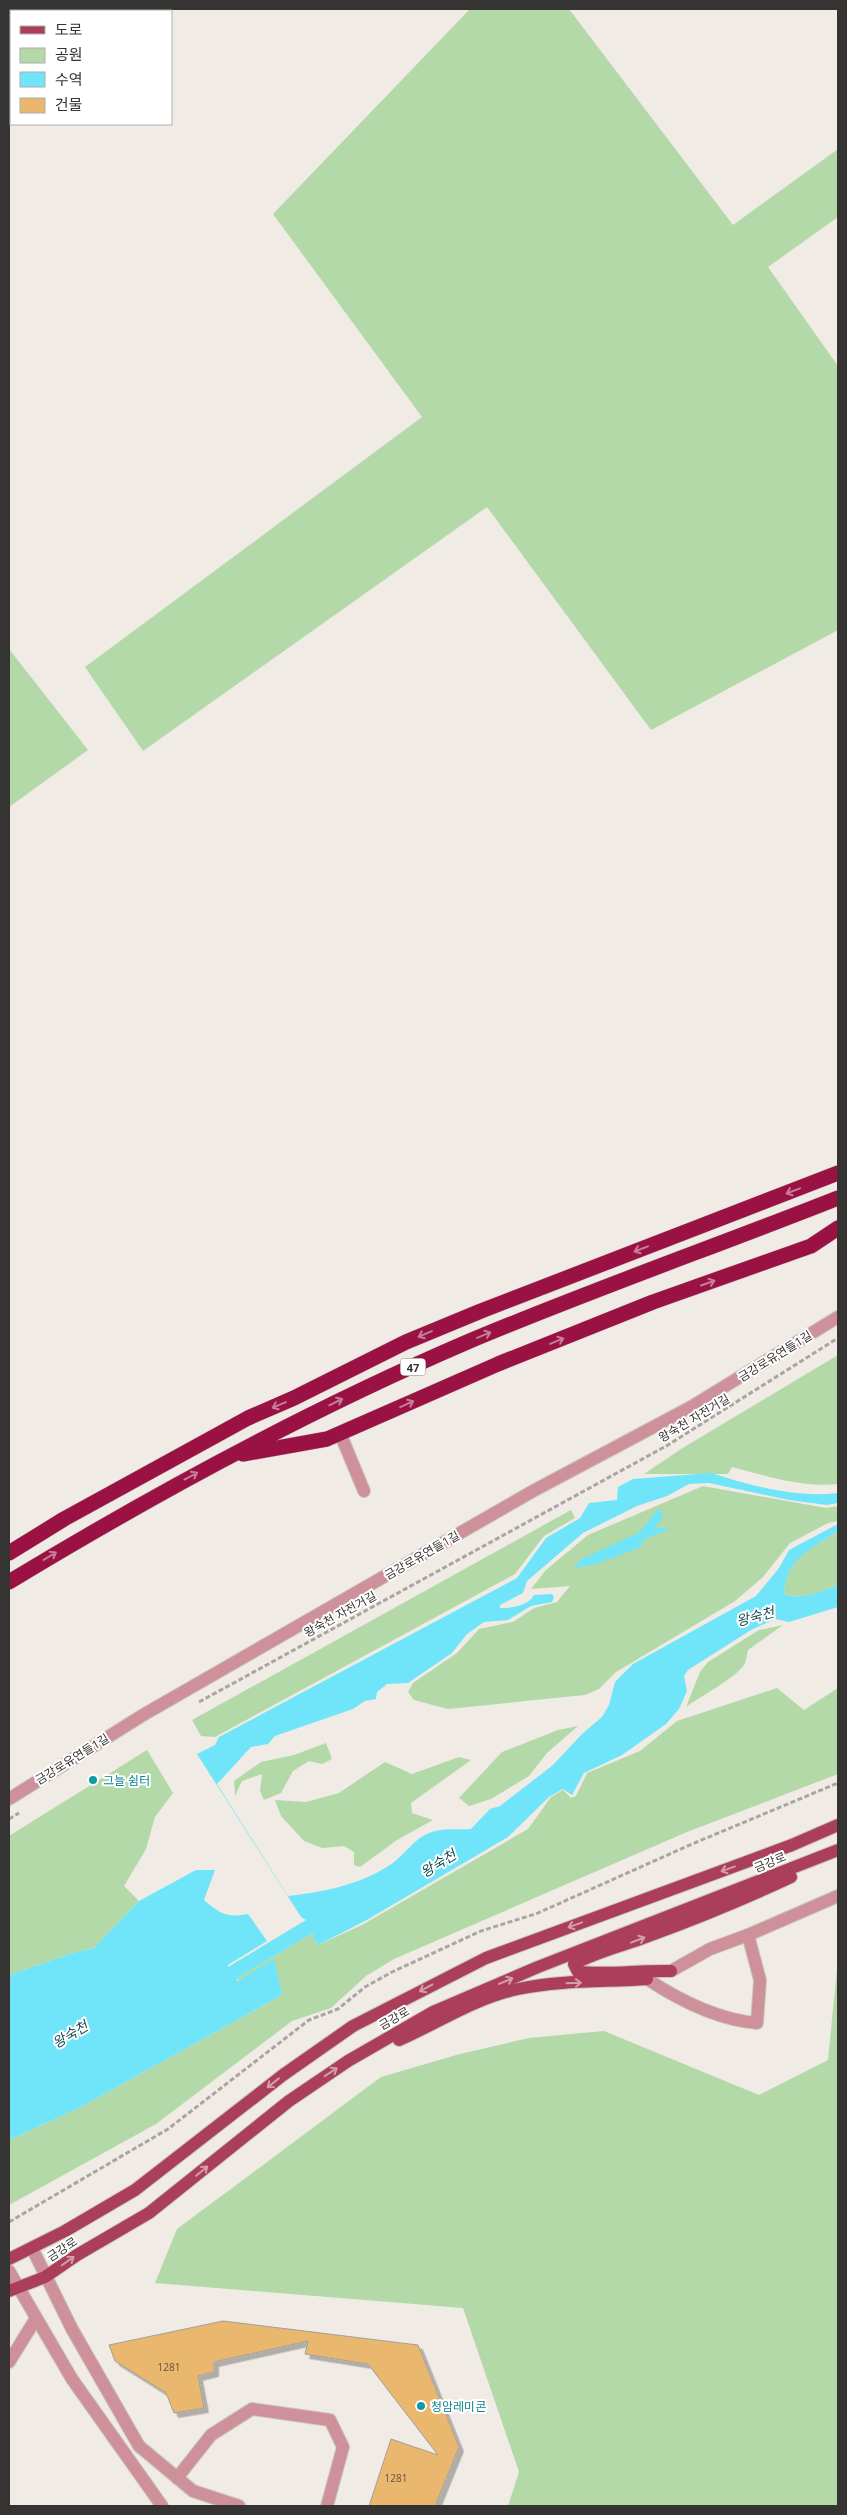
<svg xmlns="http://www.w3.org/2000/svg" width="847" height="2515" viewBox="0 0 847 2515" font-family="'Open Sans','Noto Sans KR',sans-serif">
<defs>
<filter id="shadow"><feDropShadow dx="4.5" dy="4.5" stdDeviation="0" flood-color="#0004"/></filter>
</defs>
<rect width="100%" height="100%" fill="#f0ebe5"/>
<g fill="#b2d9a7">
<polygon points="470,9 569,9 733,225 838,149 838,217 768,267 838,366 838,630 651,730 487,507 143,751 85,667 422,417 273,214"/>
<polygon points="9,649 88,750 9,807"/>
<path d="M838,1355V1484C803,1488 766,1476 732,1467L728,1474H644L681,1449Z"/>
<polygon points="703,1486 826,1508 838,1506 838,1521 828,1523 790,1543 763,1577 735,1601 616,1672 599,1689 585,1695 448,1709 414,1700 408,1692 413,1683 457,1653 479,1629 513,1622 534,1608 557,1602 570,1586 531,1589 546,1570 588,1535"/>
<polygon points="571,1510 575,1518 544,1536 515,1574 215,1737 201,1736 192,1720"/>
<path d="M838,1531V1585C822,1591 800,1602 784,1593C787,1556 810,1550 838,1531Z"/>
<path d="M783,1625L748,1650C747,1655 746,1662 744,1665C734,1679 701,1696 686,1707L700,1672L708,1662L759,1630Z"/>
<polygon points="777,1688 804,1710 838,1688 838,1774 687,1832 394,1959 366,1976 331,2008 292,2021 156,2124 9,2205 9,2140 79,2108 282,1995 236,1979 314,1932 316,1934 312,1936 318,1945 362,1925 528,1829 551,1797 563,1790 571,1798 576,1796 587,1773 640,1751 677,1721"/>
<polygon points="578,1726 547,1753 529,1776 491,1799 469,1806 459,1798 502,1752 558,1730"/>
<polygon points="326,1743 332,1759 322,1764 309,1761 293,1771 281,1793 264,1800 260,1791 262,1774 242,1781 235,1796 234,1781 261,1762 294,1755"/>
<polygon points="147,1750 173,1793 155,1817 146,1849 124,1886 139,1901 93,1949 79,1951 9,1975 9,1836"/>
<polygon points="459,1757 471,1760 411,1803 412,1813 433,1820 397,1840 360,1867 354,1865 354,1852 344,1846 322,1848 304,1841 281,1816 275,1800 306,1802 339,1793 385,1762 412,1774"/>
<polygon points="838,1959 838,2506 508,2506 519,2472 463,2308 155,2283 177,2229 381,2077 460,2054 529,2038 604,2031 759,2095 828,2060"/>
</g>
<g fill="#70e5fa">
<path d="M711,1473C752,1486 795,1498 838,1493V1503L827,1505L789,1500L709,1483L689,1484L667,1496L637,1506L583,1533L527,1581L523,1593L500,1605V1608C512,1608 528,1606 534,1595L552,1594L554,1597L552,1602L531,1606L508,1620L484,1622L467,1634L452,1653L408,1683L387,1684L377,1692L376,1699L365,1701L353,1709L275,1736L268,1744L251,1747L217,1784L288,1896C324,1892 359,1885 390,1865C405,1855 415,1837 432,1832C443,1828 459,1830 471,1829L490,1809L500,1806L553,1765L582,1734L602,1717L609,1705L615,1682L633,1664L756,1596L779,1568L789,1550L838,1524V1531C811,1550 787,1556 784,1593C798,1602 823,1591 838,1585V1607L789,1622L775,1619L751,1630L688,1670L684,1676L687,1691L679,1709L666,1724L622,1755L584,1773L572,1795L563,1789L549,1797L508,1837L365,1921L318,1945L312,1936L315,1934L314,1932L236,1979L238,1981L274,1959L282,1995L79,2108L9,2140V1975L79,1951L93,1949L139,1901L196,1870H215L204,1900C221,1914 226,1918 248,1914L267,1941L228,1965V1967L306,1920L301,1917L197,1754L215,1745L219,1737L517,1578L546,1538L580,1518L589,1503L617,1500L618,1487L633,1479Z"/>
<polygon points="659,1508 663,1517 655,1528 672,1528 643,1540 641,1547 596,1564 574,1568 580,1560 640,1532"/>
</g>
<polygon fill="#e9b76d" stroke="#a39f99" filter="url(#shadow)" points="223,2321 418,2345 459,2447 435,2506 369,2506 391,2439 438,2455 368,2364 305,2354 308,2341 214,2362 214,2372 198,2376 204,2408 174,2413 166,2393 115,2361 109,2345"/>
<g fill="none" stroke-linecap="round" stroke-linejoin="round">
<defs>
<g id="minor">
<polyline points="340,1433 364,1491"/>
<polyline points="9,1799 143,1715 533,1491 691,1407 838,1317"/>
<polyline points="748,1935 838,1896"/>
<path d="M647,1979C679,2000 719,2020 757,2023L760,1980L748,1935L710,1949L671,1971"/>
<polyline points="32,2248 72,2329 139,2446 193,2491 239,2506"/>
<polyline points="9,2271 72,2379 162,2506"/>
<polyline points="9,2362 35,2320"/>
<polyline points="177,2478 211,2435 252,2409 330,2420 343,2447 327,2506"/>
</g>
<g id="major">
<path d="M671,1971C640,1970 609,1975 578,1972L574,1964C596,1952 622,1946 646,1937C695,1919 744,1899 791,1877"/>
<path d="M399,2040C438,2023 475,1998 518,1989C560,1980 604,1982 647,1979"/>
<polyline points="9,2259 65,2231 135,2190 283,2075 353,2026 486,1958 792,1845 838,1825"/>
<polyline points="9,2291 45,2277 77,2255 149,2213 289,2101 348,2061 433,2012 538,1967 838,1850"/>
</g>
<g id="highway">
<polyline points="243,1454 327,1439 498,1364 653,1302 811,1246 838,1228"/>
<polyline points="9,1553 64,1519 248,1418 294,1398 406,1342 481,1311 838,1173"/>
<path d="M9,1582C156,1493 307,1411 465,1343C588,1291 714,1247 838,1198"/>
</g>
</defs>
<use href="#minor" stroke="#cbc6c1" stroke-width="14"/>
<use href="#major" stroke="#cbc6c1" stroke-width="14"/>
<use href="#highway" stroke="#cbc6c1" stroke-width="16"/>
<g stroke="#a9a5a0" stroke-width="3" stroke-dasharray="5 2.5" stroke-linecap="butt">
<polyline points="199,1702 668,1445 838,1338"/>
<polyline points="9,1819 19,1813"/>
<polyline points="9,2222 168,2129 309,2020 338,2009 365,1987 392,1972 481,1931 538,1913 692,1844 838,1783"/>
</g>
<use href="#minor" stroke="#ce919c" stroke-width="12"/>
<use href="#major" stroke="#aa3e5b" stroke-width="12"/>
<use href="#highway" stroke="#9a1144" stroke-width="15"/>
</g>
<defs><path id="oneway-shaft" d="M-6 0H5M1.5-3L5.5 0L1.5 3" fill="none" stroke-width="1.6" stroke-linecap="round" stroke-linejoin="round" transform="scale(1.25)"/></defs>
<g stroke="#c77c98">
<use href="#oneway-shaft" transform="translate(793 1191) rotate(159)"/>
<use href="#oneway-shaft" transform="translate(641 1249) rotate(159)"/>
<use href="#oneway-shaft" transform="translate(708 1283) rotate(-19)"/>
<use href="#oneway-shaft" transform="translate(425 1334) rotate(157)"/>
<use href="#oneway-shaft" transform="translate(484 1335) rotate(-22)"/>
<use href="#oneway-shaft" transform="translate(557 1341) rotate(-22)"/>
<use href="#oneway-shaft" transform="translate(336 1402) rotate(-26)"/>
<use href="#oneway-shaft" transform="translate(407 1404) rotate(-24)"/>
<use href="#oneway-shaft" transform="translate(279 1405) rotate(157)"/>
<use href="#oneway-shaft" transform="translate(191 1476) rotate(-28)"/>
<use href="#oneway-shaft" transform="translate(50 1556) rotate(-31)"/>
</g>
<g stroke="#d49ead">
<use href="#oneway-shaft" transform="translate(728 1869) rotate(160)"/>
<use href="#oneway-shaft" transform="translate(575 1925) rotate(160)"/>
<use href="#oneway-shaft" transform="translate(638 1940) rotate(-21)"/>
<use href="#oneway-shaft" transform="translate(506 1981) rotate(-23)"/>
<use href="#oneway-shaft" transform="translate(574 1983) rotate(-2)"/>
<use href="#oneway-shaft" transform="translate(426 1988) rotate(152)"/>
<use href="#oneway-shaft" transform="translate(331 2072) rotate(-33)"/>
<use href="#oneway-shaft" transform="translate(273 2083) rotate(142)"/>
<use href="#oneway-shaft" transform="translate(202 2171) rotate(-40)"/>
<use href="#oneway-shaft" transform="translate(68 2261) rotate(-35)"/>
</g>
<g fill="#0f9aa8" stroke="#fff" stroke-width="2">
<circle cx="93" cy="1780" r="5"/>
<circle cx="421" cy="2406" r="5"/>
</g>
<g text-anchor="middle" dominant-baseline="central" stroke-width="4" stroke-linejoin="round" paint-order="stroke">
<g font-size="10" fill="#635541">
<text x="169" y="2367">1281</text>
<text x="396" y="2478">1281</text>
</g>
<rect fill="#fff" stroke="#727170" stroke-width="1" x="400.5" y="1358.5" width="25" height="17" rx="4"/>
<g font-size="11" font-weight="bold" fill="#363432">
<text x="413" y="1367">47</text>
</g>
<g font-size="12" fill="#363432" stroke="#fff">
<text transform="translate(775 1356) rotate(-32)">금강로유연들1길</text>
<text transform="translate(694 1418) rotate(-31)">왕숙천 자전거길</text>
<text transform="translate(422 1555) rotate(-30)">금강로유연들1길</text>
<text transform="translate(340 1614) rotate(-29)">왕숙천 자전거길</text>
<text transform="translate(72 1759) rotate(-32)">금강로유연들1길</text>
<text transform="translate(770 1862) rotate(-22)">금강로</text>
<text transform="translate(394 2018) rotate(-30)">금강로</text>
<text transform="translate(62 2249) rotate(-33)">금강로</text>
</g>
<g font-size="12" fill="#0d838f" stroke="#fff" text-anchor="start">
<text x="103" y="1780">그늘 쉼터</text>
<text x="431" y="2406">청암레미콘</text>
</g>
<g font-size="14" font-style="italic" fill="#184c55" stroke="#fff">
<text transform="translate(755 1616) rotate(-15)">왕숙천</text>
<text transform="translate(438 1863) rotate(-32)">왕숙천</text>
<text transform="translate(70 2034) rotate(-31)">왕숙천</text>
</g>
</g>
<rect width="847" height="2515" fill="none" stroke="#363432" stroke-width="20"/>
<rect x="10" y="10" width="162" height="115" fill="#ffffff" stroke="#afaead"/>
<rect x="20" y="26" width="25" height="8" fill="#aa3e5b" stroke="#afaead"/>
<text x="55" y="35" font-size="15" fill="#363432">도로</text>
<rect x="20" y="48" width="25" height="15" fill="#b2d9a7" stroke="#afaead"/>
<text x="55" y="60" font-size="15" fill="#363432">공원</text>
<rect x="20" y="72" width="25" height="15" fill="#70e5fa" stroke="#afaead"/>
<text x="55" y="85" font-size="15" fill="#363432">수역</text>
<rect x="20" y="98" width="25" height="15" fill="#e9b76d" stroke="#afaead"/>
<text x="55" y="110" font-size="15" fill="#363432">건물</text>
</svg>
